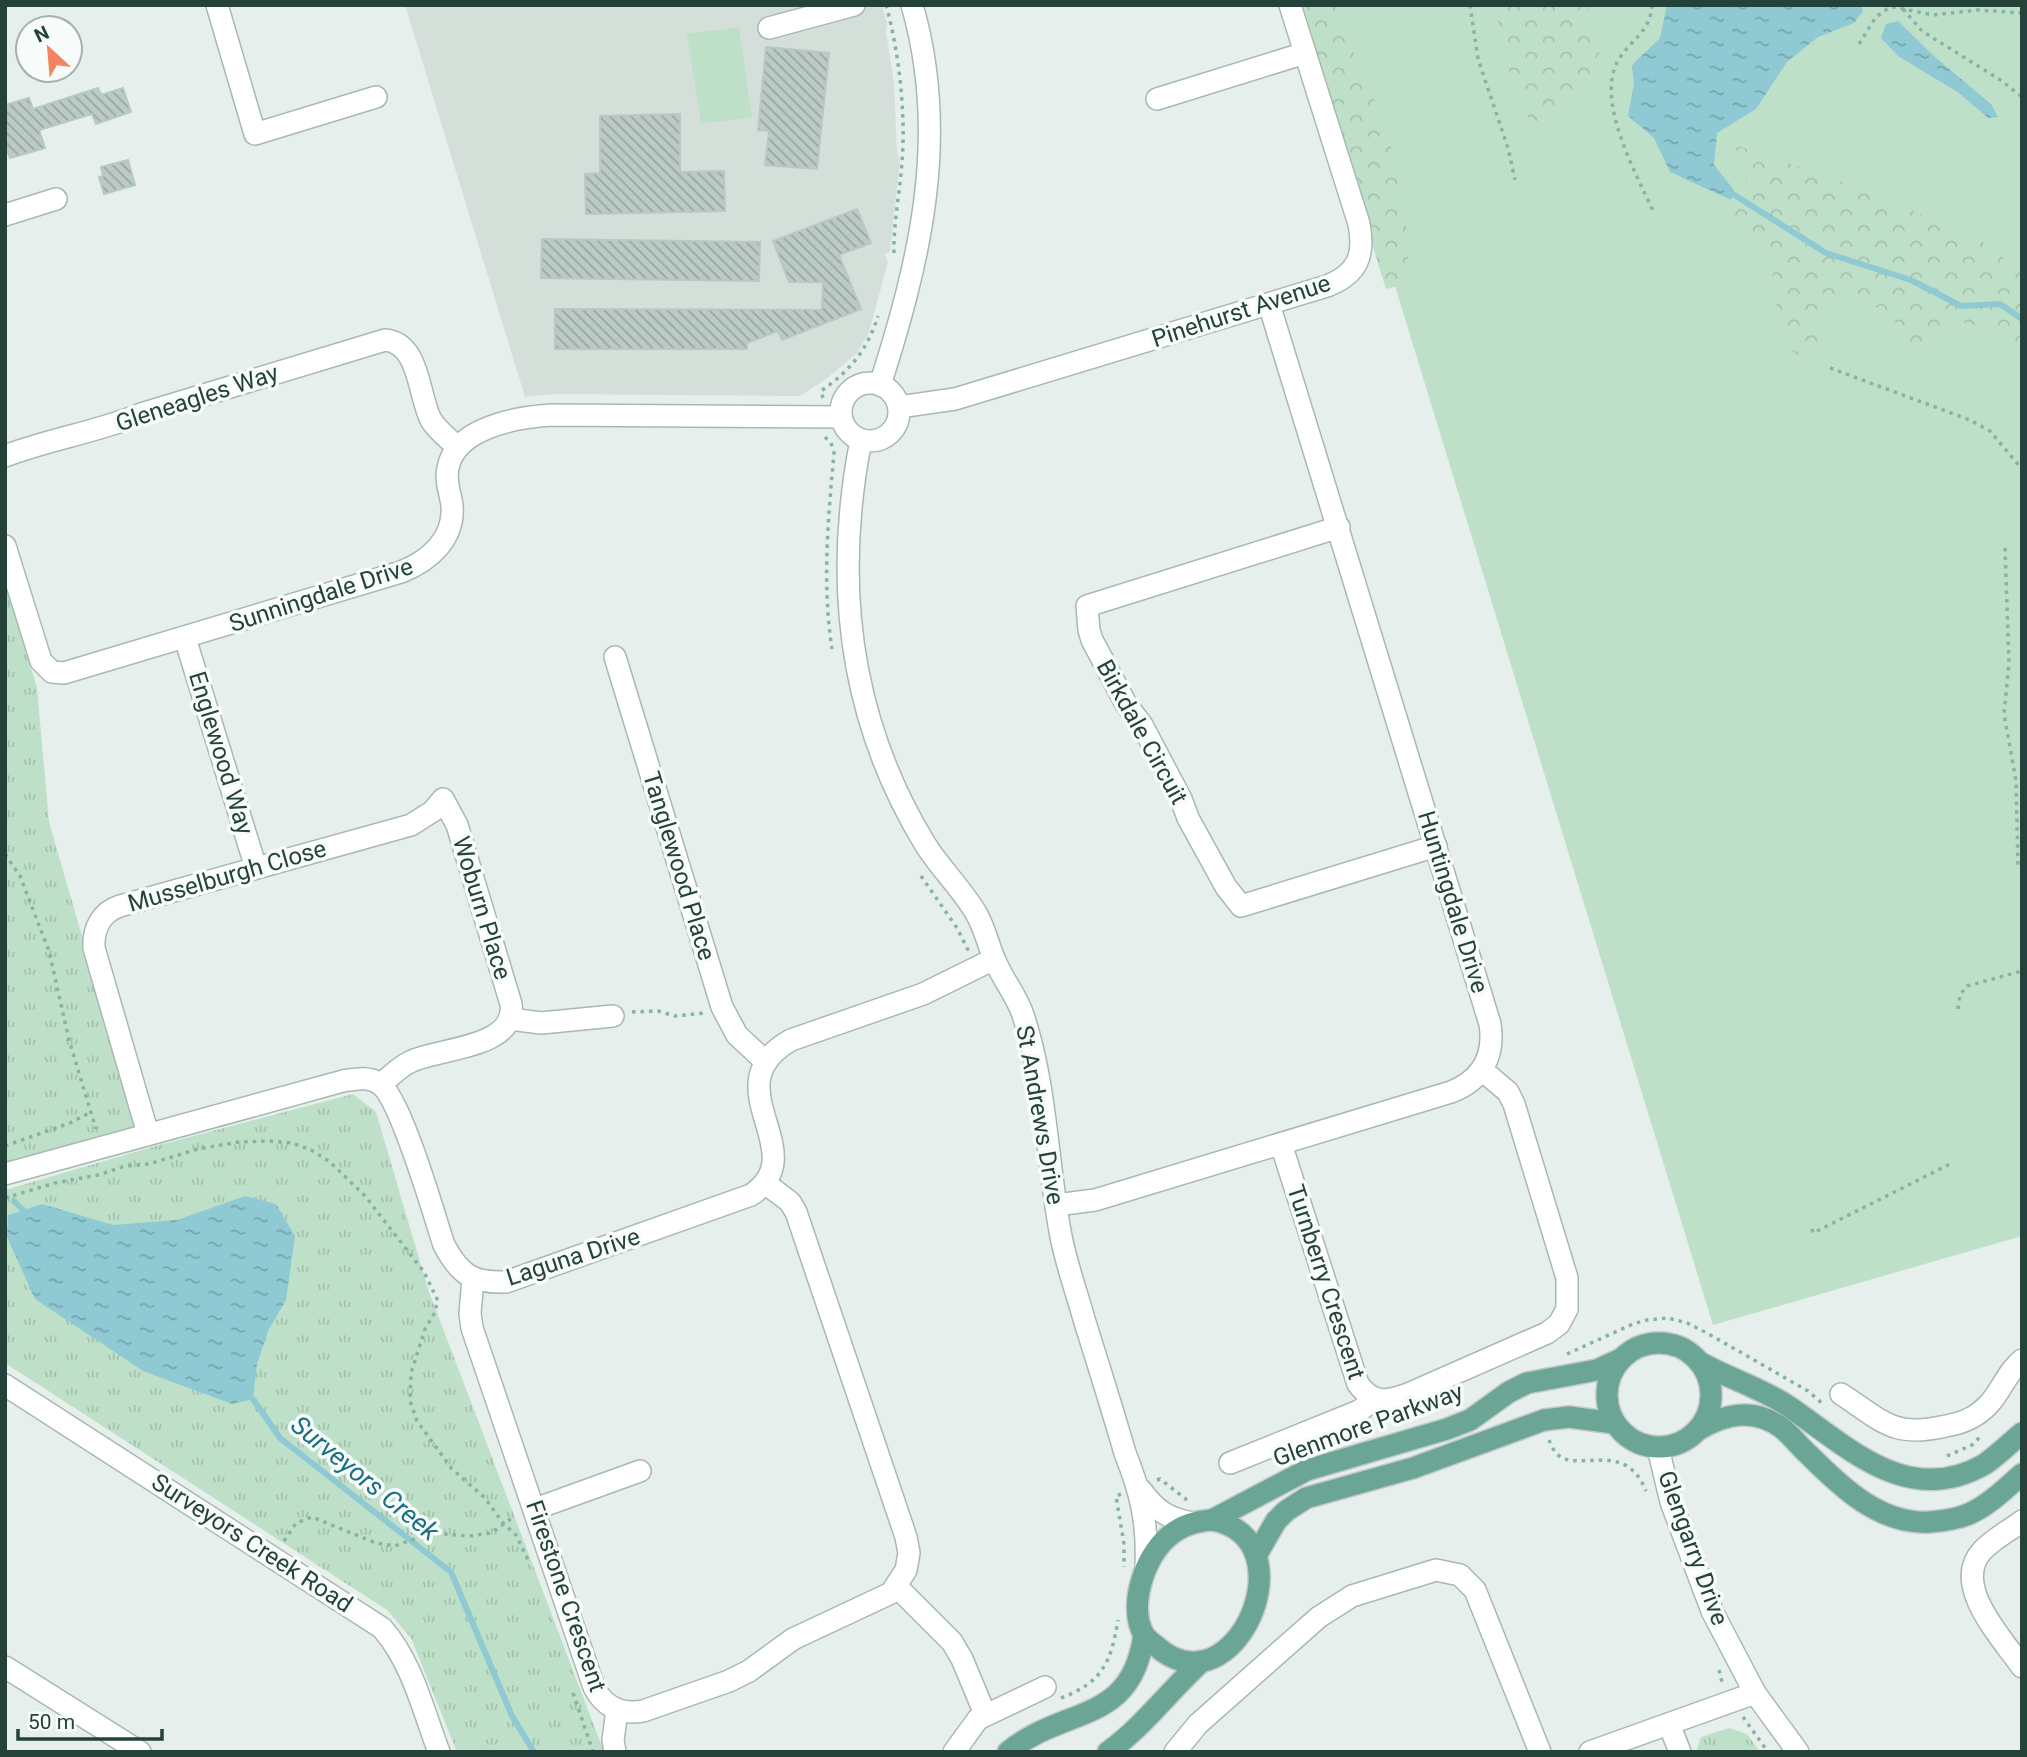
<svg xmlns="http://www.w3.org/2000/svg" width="2027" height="1757" viewBox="0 0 2027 1757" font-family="Roboto,sans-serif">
<defs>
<pattern id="forest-crowns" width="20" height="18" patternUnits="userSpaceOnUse" patternTransform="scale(1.75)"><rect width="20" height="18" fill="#bfe0c8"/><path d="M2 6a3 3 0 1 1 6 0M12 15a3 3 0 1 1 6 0" fill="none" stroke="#a4c1ad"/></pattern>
<pattern id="park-tufts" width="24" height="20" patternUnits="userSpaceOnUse" patternTransform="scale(1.75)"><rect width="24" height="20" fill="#bfe0c8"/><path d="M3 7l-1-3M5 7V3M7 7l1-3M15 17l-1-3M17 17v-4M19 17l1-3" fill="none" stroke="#a4c1ad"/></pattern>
<pattern id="water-ripples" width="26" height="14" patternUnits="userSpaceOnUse" patternTransform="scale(1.75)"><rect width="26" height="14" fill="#8ec9d4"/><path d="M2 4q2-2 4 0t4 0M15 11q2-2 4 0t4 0" fill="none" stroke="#74a5ad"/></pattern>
<pattern id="building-back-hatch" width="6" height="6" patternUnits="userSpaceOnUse" patternTransform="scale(1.75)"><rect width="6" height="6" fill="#bbcac4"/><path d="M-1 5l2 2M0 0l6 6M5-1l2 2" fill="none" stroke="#98a6a0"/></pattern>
</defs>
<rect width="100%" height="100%" fill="#e6efeb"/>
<polygon fill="#d4dfda" points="405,5 882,5 887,24 886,32 894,83 897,153 900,160 890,252 885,254 888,262 869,332 857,353 825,380 800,396 554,394 525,397"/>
<g fill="#bfe0c8">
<polygon points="1309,5 2022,5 2022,1236 1713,1325"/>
<polygon points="739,27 752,117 701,124 687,34"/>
</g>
<g fill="url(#forest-crowns)">
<polygon points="1298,5 1339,5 1348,44 1365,72 1397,164 1407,234 1409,283 1386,289"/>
<polygon points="1494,5 1586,5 1593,16 1601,64 1582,87 1536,132 1514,92"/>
<path d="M1735,145L1860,188L1977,238L2022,272V352C2002,330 1969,323 1941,317L1948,331L1928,346L1909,344L1891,315L1869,303L1844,299L1819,312L1818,342L1796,356L1779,333L1772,276L1781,253L1715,208L1736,206L1752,200Z"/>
</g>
<g fill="url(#park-tufts)">
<polygon points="5,582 37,688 49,822 137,1126 5,1162"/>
<polygon points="353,1094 376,1112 428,1289 604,1752 457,1752 411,1638 387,1610 5,1363 5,1190 159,1145"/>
<polygon points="1729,1728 1747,1734 1760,1752 1696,1752 1701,1737"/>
</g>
<g fill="url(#water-ripples)">
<polygon points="1667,5 1861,5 1863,11 1854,23 1818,37 1787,62 1756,109 1717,133 1714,165 1734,190 1731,200 1670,172 1654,138 1628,116 1634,84 1632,65 1660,38"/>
<polygon points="1898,21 1935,57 1991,104 1998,117 1988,118 1959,93 1898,56 1881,38 1886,24"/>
<polygon points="245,1196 276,1204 295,1236 286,1300 268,1331 257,1364 253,1399 232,1404 143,1371 35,1299 7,1237 8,1215 42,1204 113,1225 177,1220"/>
</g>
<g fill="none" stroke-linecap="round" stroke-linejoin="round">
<g stroke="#8ec9d4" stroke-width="6">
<polyline points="1728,191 1826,253 1911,280 1961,306 2000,304 2022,319"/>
<polyline points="14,1201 28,1215"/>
<polyline points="247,1395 253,1399 280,1438 451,1572 512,1716 534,1752"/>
</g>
</g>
<g fill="url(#building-back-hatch)" stroke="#b8c9c2" stroke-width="2">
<polygon points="766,47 829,53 817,169 765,165 769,131 758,130"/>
<polygon points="98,88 101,95 123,88 131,112 96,124 92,114 39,130 45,148 10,158 5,144 5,105 29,98 33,109"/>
<polygon points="680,114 680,172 724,171 725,211 586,214 585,174 600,173 600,116"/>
<polygon points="128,160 135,185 104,194 99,177 103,176 101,167"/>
<polygon points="857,209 871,243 839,255 861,309 782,340 778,331 747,343 747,349 555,349 555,309 822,310 823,282 789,282 773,241"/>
<polygon points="542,239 760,242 759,281 541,278"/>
</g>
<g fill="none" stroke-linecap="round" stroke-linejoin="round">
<defs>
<g id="minor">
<polyline points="217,5 255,134 376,97"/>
<polyline points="769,28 854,5"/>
<polyline points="1157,99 1305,53"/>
<polyline points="5,215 56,199"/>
<circle cx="870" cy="412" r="29"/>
<path d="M880,385C920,260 950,136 912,5"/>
<path d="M899,407L955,399L1327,286C1358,274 1365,255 1359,224L1290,5"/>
<path d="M861,440C833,582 849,719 925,844C940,868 961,888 976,913C986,930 989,950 998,967C1006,984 1017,997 1023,1015C1046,1084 1047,1159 1060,1231C1065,1261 1076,1290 1084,1319C1098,1364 1112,1408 1125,1453C1141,1493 1148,1523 1146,1567"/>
<path d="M5,456C50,439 97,432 141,414L385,340C420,343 418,395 431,420C437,430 449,439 457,447"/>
<polyline points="1339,527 1087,606 1089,630 1092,640 1126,704 1142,725 1181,799 1188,818 1226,887 1241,906 1436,846"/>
<path d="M5,546L41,661L52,672L64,673L401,572C429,561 455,539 452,505C450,492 445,480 448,468C455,428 517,417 551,415L841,417"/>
<polyline points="185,638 256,868"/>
<polyline points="615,657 722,1007 737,1035 766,1062"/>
<polyline points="510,1019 541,1023 613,1016"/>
<path d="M148,1134L94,948C93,929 101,912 120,906L411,825L433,811L443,799L457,825L511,1004C517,1048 440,1048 412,1061C400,1066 391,1076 381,1084"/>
<path d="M1281,1144L1358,1384C1373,1404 1386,1402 1408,1394L1547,1333L1559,1324L1567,1309V1278L1514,1104L1508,1092L1482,1070"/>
<path d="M5,1174L343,1081C356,1079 369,1076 380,1084C401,1099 434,1215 444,1245C460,1275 472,1283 506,1282L751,1195C816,1152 710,1086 791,1040L923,994L994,959"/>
<path d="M1056,1205L1095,1200L1451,1092C1482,1080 1495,1056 1490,1024L1269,304"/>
<path d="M473,1279L470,1313L472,1328L594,1687C604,1707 621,1715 643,1711L729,1681L749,1671L793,1639L891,1593L906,1570L909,1553L906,1537L796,1212L790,1202L765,1183"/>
<path d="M5,1385L382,1628C412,1662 423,1710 439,1752"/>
<path d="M1841,1394C1884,1422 1893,1438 1946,1426C1964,1423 1977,1417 1989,1404C2002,1390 2007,1372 2022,1360"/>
<polyline points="1658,1448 1671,1502 1712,1611 1755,1693 1798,1752"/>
<polyline points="1230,1463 1359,1411 1375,1399"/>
<path d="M1141,1490C1156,1511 1169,1519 1193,1523"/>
<polyline points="535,1509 640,1471"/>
<path d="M2022,1521C2009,1531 1993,1539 1982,1551C1951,1585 2002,1638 2022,1667"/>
<polyline points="897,1587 952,1642 962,1659 985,1714"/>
<polyline points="5,1667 140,1752"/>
<polyline points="1669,1724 1680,1752"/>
<polyline points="615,1752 613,1740 617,1710"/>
<polyline points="954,1752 978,1719 1045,1687"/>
<polyline points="1175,1752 1198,1724 1319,1617 1352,1596 1436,1570 1460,1575 1475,1590 1540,1752"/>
<polyline points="1590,1752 1755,1693"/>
</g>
<g id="major">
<circle cx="1659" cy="1395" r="52"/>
<path d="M1701,1363C1730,1379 1761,1388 1788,1406C1847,1446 1908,1509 1985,1464C1998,1455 2010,1443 2022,1433"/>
<path d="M1698,1430C1725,1414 1754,1407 1782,1428C1791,1435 1799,1446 1808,1454C1841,1487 1880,1525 1930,1522C1943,1521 1959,1519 1971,1513C1990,1504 2006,1488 2022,1474"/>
<polyline points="1212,1520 1307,1470 1447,1429 1470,1420 1509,1392 1527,1383 1597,1370 1621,1359"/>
<path d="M1212,1520C1312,1538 1234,1716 1156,1646C1152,1643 1147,1639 1144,1635C1128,1607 1144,1557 1168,1537C1180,1526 1196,1521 1212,1520Z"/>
<polyline points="1257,1554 1276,1521 1286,1511 1306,1498 1413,1468 1544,1420 1569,1417 1614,1423"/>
<path d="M1008,1752C1065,1705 1131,1726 1144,1635"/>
<path d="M1108,1752C1143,1727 1170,1690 1202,1661"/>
</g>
</defs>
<use href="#minor" stroke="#a8b8b2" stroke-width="24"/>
<use href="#major" stroke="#c2cac8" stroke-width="24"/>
<g stroke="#86b3a5" stroke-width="3.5" stroke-dasharray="3.5 5" stroke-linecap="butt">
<path d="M886,5C899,51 906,114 902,162C900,193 893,224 894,255"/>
<polyline points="1470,5 1478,59 1508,148 1515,180"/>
<path d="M1652,5C1650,33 1632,38 1619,59C1594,99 1636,173 1653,211"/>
<polyline points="1884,5 1933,15 1978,10 2022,13"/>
<polyline points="1903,9 1922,31 2002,81 2022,97"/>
<polyline points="1859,44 1876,17 1890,7"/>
<polyline points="1830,368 1970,420 1990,431 2022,469"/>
<path d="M823,398L821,391C849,372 868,349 878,316"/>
<path d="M825,437L831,443L834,453C828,519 822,583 832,649"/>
<polyline points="2005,548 2009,663 2004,714 2016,781 2018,868"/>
<polyline points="5,854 20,876 49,951 69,1040 96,1129"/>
<polyline points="921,876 957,928 969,952"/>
<polyline points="1958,1009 1960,995 1967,986 2022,971"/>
<polyline points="632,1012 658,1011 675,1016 704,1013"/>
<polyline points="5,1146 70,1123 91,1112"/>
<polyline points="5,1198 55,1183 98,1175 125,1166 149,1164 198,1149 239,1142 270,1141 292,1143 311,1150 330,1162 365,1196 424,1272 438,1301 434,1314 425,1329 411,1373 410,1401 417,1421 452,1469 485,1498 503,1523 516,1535 528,1560"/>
<polyline points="1812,1229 1813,1233 1950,1164"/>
<polyline points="1567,1354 1633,1324 1647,1320 1668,1318 1687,1323 1707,1333 1808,1391 1823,1404"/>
<polyline points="1423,1414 1440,1403"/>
<path d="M1549,1440C1551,1444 1553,1450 1557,1454C1578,1474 1625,1438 1646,1491"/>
<polyline points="1947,1456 1972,1445 1980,1437"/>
<polyline points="1157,1480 1160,1479 1187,1500"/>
<polyline points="1121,1494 1116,1496 1124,1544 1124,1567"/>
<polyline points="284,1541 296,1523 312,1517 376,1543 395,1546 431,1533 469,1536 491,1533 515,1516"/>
<polyline points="1719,1670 1723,1686"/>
<polyline points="573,1693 593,1752"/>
<path d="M1061,1698C1103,1682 1111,1662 1118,1620"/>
<polyline points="1743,1717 1768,1752"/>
</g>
<use href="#minor" stroke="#fff" stroke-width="21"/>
<use href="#major" stroke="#6aa596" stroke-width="21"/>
</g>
<g text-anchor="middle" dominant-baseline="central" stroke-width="7" stroke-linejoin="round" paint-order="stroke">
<g font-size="24" fill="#24423a" stroke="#f7fbf9">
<text transform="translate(1241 311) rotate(-18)">Pinehurst Avenue</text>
<text transform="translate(197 398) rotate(-18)">Gleneagles Way</text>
<text transform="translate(321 595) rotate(-18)">Sunningdale Drive</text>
<text transform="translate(1142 732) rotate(61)">Birkdale Circuit</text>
<text transform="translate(221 753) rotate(73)">Englewood Way</text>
<text transform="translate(679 866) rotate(73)">Tanglewood Place</text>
<text transform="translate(227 876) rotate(-16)">Musselburgh Close</text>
<text transform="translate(1453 902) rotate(73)">Huntingdale Drive</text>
<text transform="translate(482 908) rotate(73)">Woburn Place</text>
<text transform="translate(1040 1115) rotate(80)">St Andrews Drive</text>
<text transform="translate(573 1257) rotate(-18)">Laguna Drive</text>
<text transform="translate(1326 1282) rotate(72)">Turnberry Crescent</text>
<text transform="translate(1368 1425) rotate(-20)">Glenmore Parkway</text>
<text transform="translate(252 1543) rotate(33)">Surveyors Creek Road</text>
<text transform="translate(1693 1548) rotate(70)">Glengarry Drive</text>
<text transform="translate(566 1596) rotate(71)">Firestone Crescent</text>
</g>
<g font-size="26" font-style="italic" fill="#1c6f80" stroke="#f7fbf9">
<text transform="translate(365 1478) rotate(39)">Surveyors Creek</text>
</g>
</g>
<rect width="2027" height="1757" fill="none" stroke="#24423a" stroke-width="14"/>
<g transform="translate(49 49) rotate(334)"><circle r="33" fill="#f7fbf9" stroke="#a3b1ad" stroke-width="2"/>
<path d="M0-5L12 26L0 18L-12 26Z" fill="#f4845f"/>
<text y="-10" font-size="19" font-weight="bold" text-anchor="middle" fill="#24423a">N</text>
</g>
<path d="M18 1729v10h144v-10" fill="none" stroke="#24423a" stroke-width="3.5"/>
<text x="28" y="1729" font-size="21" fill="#24423a" stroke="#f7fbf9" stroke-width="5" paint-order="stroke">50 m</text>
</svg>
